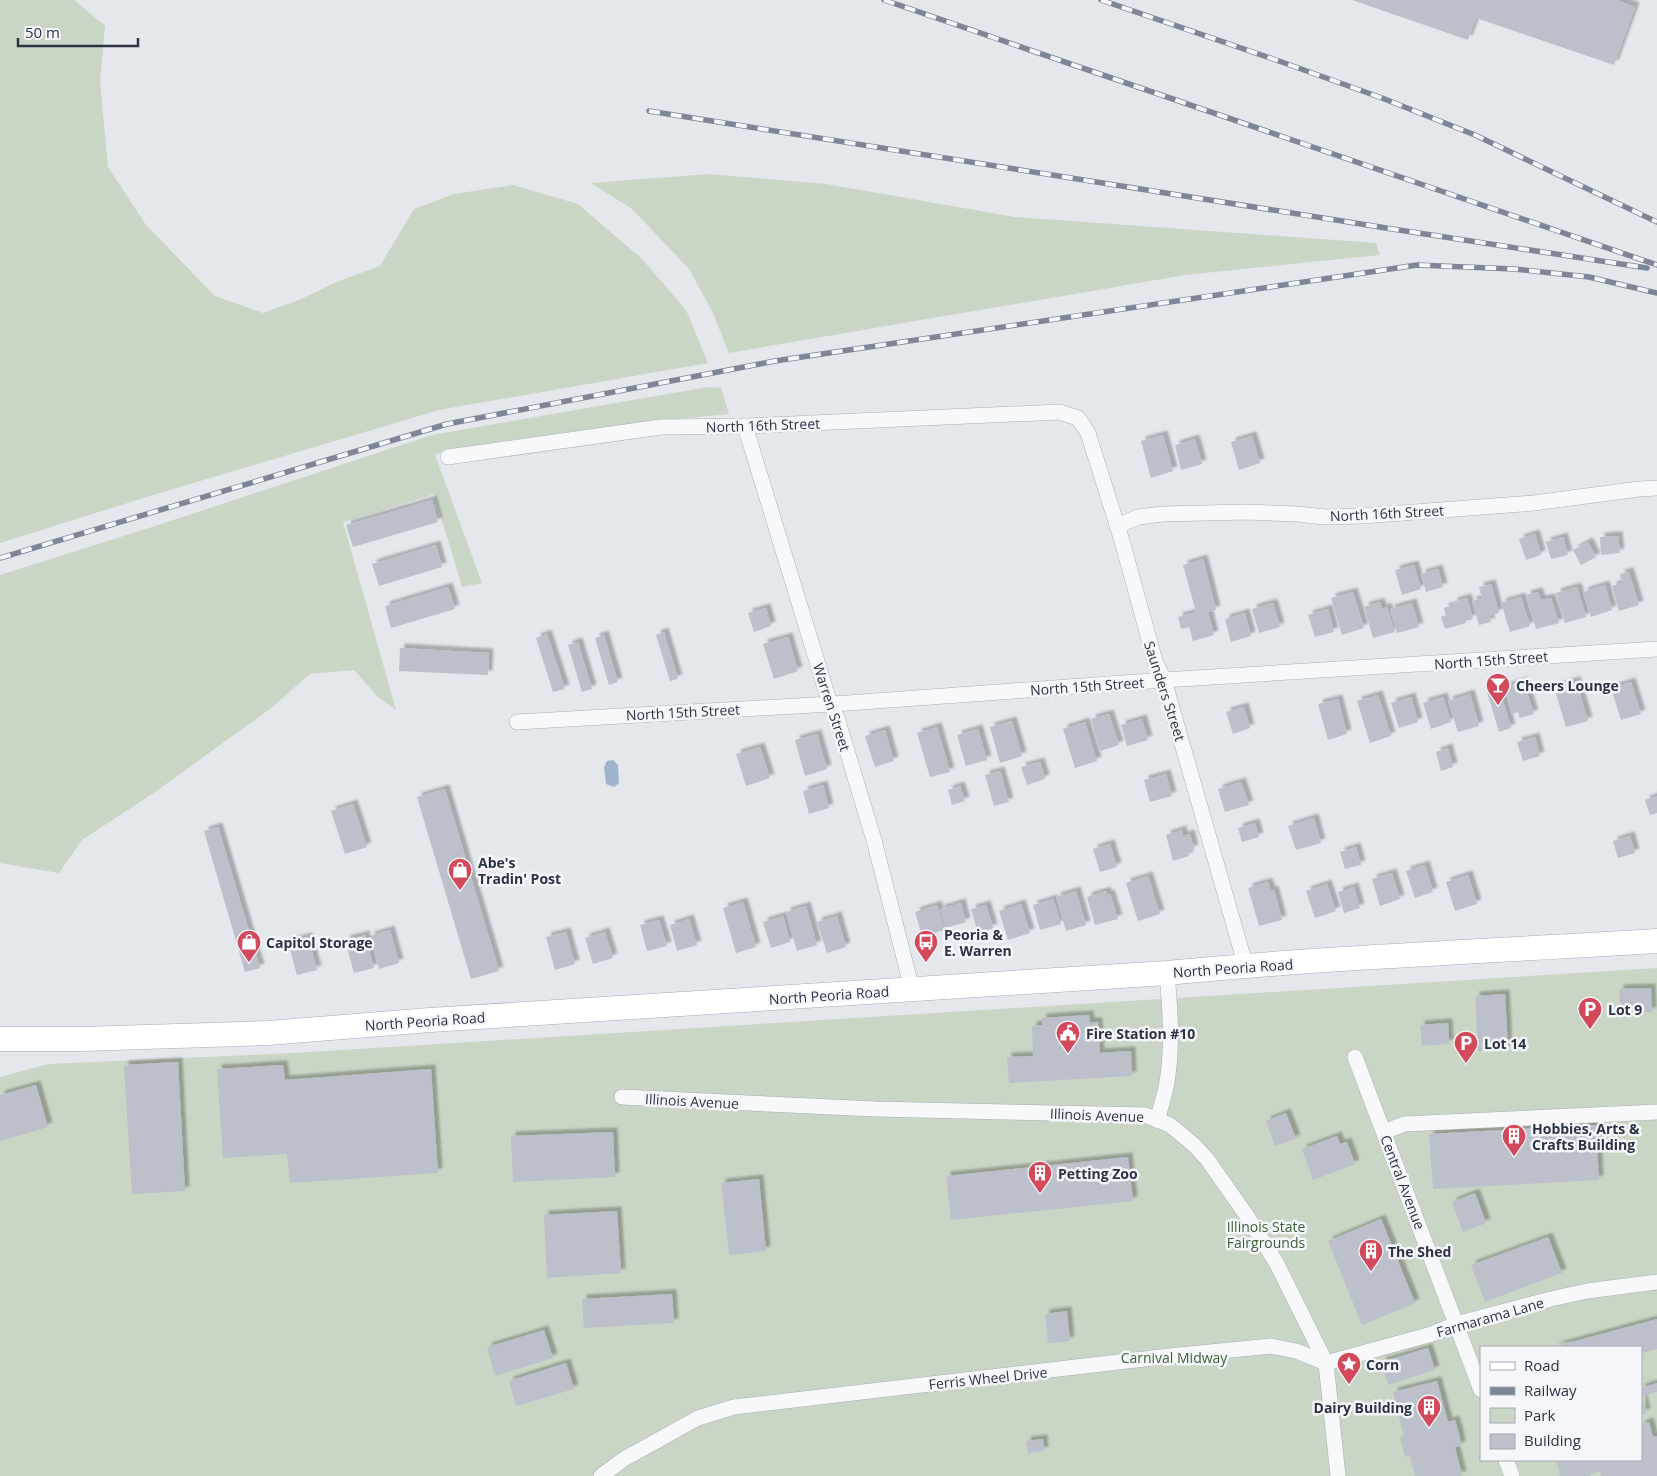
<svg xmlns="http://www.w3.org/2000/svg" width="1657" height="1476" viewBox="0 0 1657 1476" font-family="'Open Sans',sans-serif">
<defs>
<filter id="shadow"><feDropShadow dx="4.5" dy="-4.5" stdDeviation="1" flood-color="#0004"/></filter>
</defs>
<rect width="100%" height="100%" fill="#e4e7ec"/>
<g fill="#c9d6c5" fill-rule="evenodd">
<polygon points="0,0 74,0 105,26 100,81 108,167 146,225 215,296 263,313 299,300 339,281 380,266 414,209 454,194 513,185 578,204 642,259 686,310 708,363 439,410 153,495 0,543"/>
<polygon points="708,174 826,184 1015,217 1376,243 1380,255 1185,275 729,353 712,311 689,269 632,209 591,183"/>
<path d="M708,387L721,388L729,414C634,423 540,435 445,450L435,455L482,583L462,587L434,494L343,522L396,710L378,697L354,670L310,674L270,709L155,792L82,840L59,873L0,863V575L152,527L432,435Z"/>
<path d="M1657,968V1476H0V1077L48,1064L294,1053ZM1481,1347H1641V1460H1481Z"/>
</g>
<polygon fill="#9fb4cc" points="613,760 618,765 619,783 614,787 606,784 604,767 607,761"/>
<g fill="#bbc0ca" filter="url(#shadow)">
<polygon points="1352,0 1616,0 1635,7 1614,65 1476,18 1468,40"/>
<polygon points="1163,435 1173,471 1151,478 1141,441"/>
<polygon points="1252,436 1260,463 1239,470 1231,442"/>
<polygon points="1195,439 1202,464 1181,470 1175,445"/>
<polygon points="432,500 438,522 353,547 346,525"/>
<polygon points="1535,534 1541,555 1526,560 1519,539"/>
<polygon points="1618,536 1620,553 1601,555 1600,537"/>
<polygon points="1563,537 1568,555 1551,559 1546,542"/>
<polygon points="1588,542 1596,557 1581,565 1573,550"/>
<polygon points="436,545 442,567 379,586 372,564"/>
<polygon points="1203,559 1216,610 1208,612 1214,635 1193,641 1189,627 1181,629 1178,617 1196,612 1183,565"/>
<polygon points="1414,565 1421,589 1402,595 1395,570"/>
<polygon points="1438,569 1443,587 1426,592 1421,574"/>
<polygon points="1629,572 1639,605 1619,611 1612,586 1622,583 1620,574"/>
<polygon points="1491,584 1499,613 1489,616 1491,622 1479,625 1472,601 1482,599 1479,587"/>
<polygon points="1605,585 1612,610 1591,617 1583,592"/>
<polygon points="448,587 455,609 391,628 385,606"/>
<polygon points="1577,587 1586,617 1565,623 1556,593"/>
<polygon points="1353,592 1364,628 1342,635 1331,598"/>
<polygon points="1538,592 1541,600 1551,598 1559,623 1536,629 1526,595"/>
<polygon points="1521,597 1530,626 1510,632 1501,603"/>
<polygon points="1467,598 1473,619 1465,621 1466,623 1445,629 1441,617 1446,615 1444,608 1454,605 1453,602"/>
<polygon points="1380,602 1382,609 1387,607 1395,632 1373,638 1364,607"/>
<polygon points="1273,603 1280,627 1259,633 1252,609"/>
<polygon points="1412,603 1419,627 1397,633 1390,609"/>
<polygon points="766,608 771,626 754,632 748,613"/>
<polygon points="1328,609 1334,632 1315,637 1308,615"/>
<polygon points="1245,613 1251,636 1231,642 1225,619"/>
<polygon points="664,632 678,679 670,681 656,635"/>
<polygon points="547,634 565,689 553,692 536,638"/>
<polygon points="604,635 618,682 609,685 595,638"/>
<polygon points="788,637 798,671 774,679 763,644"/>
<polygon points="578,642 592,689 582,692 568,645"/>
<polygon points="400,648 489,653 488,675 399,671"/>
<polygon points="1497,681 1511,728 1499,732 1485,685"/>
<polygon points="1523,681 1534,714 1520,718 1518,712 1512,714 1505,687"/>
<polygon points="1576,681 1588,721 1566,727 1554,687"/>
<polygon points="1631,682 1641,714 1621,720 1611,688"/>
<polygon points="1470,694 1479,726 1458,732 1448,701"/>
<polygon points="1378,695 1391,736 1370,743 1357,701"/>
<polygon points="1411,697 1418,722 1399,728 1391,703"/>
<polygon points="1443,697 1451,722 1431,729 1423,703"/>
<polygon points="1338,699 1347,734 1328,740 1318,704"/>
<polygon points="1244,707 1250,728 1233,734 1226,712"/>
<polygon points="1109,714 1119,745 1100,751 1091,719"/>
<polygon points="1142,719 1148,740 1127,746 1121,725"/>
<polygon points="1012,721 1022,756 1000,763 990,727"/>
<polygon points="1085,722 1097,761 1075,768 1063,729"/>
<polygon points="937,727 950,772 930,777 917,733"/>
<polygon points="978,729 987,760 966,766 957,735"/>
<polygon points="885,730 894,761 875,767 865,736"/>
<polygon points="817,734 827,769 805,776 795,740"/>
<polygon points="1535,737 1540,756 1523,761 1517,742"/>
<polygon points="760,747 770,778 746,786 736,754"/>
<polygon points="1448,748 1453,767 1441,771 1436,752"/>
<polygon points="1040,762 1045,779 1027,785 1021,767"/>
<polygon points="1000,771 1009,802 994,806 985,775"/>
<polygon points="1166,774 1172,796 1150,802 1144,780"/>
<polygon points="1241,782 1249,805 1225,812 1218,789"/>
<polygon points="823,785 829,808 809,814 803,791"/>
<polygon points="960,786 965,801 952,805 948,790"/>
<polygon points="445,789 499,971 471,979 417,797"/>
<polygon points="1657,796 1657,813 1650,815 1645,800"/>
<polygon points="353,804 367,847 345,854 331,811"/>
<polygon points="1314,818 1321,843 1296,850 1288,826"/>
<polygon points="1255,823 1259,837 1242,842 1238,828"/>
<polygon points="218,827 260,968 245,972 204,831"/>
<polygon points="1182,830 1183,836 1190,834 1194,849 1188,851 1189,856 1173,861 1166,835"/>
<polygon points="1630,836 1635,853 1618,858 1613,841"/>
<polygon points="1110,844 1117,867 1100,872 1093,849"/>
<polygon points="1356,847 1361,865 1345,869 1340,852"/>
<polygon points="1425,865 1433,892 1415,898 1406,871"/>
<polygon points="1392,873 1400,899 1380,906 1372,879"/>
<polygon points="1468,875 1477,904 1455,911 1446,882"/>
<polygon points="1148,876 1160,914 1138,921 1126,883"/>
<polygon points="1268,882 1271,891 1274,890 1282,920 1259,926 1248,888"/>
<polygon points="1327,884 1336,911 1315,918 1306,891"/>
<polygon points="1354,887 1360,908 1344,913 1338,892"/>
<polygon points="1076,891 1086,925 1066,931 1056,897"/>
<polygon points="1106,891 1107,895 1110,894 1118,919 1095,925 1087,897"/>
<polygon points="1053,899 1061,924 1040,930 1033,905"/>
<polygon points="743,902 756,947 736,953 723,908"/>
<polygon points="961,903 966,922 946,928 940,909"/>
<polygon points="1021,904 1030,933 1008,940 999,911"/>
<polygon points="937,905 945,930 922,936 915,912"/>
<polygon points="986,905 993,928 978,933 971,909"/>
<polygon points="806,906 817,945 797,951 786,912"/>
<polygon points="783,916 790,942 771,948 763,922"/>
<polygon points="837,916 846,947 827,953 817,922"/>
<polygon points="689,919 697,945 677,951 670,925"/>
<polygon points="659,920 667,946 647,951 640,925"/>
<polygon points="390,930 399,963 379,969 370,936"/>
<polygon points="566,932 575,964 555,970 546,937"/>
<polygon points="605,932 613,958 593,964 585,938"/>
<polygon points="365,935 374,968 354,973 345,940"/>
<polygon points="308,937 317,970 297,975 288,942"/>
<polygon points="1651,988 1652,1012 1620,1013 1619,989"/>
<polygon points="1505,994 1508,1049 1478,1051 1475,996"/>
<polygon points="1089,1015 1090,1022 1098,1022 1100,1053 1131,1051 1132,1076 1009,1083 1007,1057 1033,1056 1032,1026 1042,1025 1042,1018"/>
<polygon points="1448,1023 1449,1044 1422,1046 1420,1025"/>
<polygon points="178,1062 185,1191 132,1194 124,1065"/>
<polygon points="283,1065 285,1080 431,1069 438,1173 290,1183 287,1154 223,1158 217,1069"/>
<polygon points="36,1085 48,1127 0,1141 0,1095"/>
<polygon points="1286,1113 1296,1139 1275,1146 1266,1121"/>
<polygon points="1596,1125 1599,1180 1433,1189 1429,1134"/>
<polygon points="613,1132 615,1177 513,1182 511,1136"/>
<polygon points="1337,1136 1340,1144 1347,1142 1355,1164 1313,1180 1302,1149"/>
<polygon points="1128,1157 1133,1201 951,1220 946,1176"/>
<polygon points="759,1179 766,1251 729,1255 721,1183"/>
<polygon points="1475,1193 1486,1223 1463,1232 1452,1202"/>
<polygon points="617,1211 621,1273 547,1278 544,1215"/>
<polygon points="1381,1219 1415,1303 1362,1325 1328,1241"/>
<polygon points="1548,1237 1562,1273 1485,1302 1471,1265"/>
<polygon points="672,1294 674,1323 584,1328 582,1299"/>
<polygon points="1067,1311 1070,1341 1048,1343 1045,1314"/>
<polygon points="1657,1319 1657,1349 1641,1353 1641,1347 1553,1347"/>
<polygon points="544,1330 553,1358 495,1376 487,1347"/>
<polygon points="1428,1348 1435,1370 1388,1385 1381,1362"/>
<polygon points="566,1363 574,1389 516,1406 509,1381"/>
<polygon points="1437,1381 1448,1422 1455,1420 1459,1434 1461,1446 1455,1447 1462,1476 1415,1476 1410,1456 1405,1457 1400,1437 1404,1436 1393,1392"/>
<polygon points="1657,1383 1657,1392 1642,1396 1646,1413 1641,1414 1641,1388"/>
<polygon points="1649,1422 1653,1437 1657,1436 1657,1476 1601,1476 1600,1471 1590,1474 1590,1476 1560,1476 1556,1460 1641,1460 1641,1425"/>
<polygon points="1043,1439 1044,1451 1028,1453 1026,1441"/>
</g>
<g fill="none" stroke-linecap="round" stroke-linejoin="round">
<defs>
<g id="minor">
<polyline points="745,426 830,704 837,718 874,840 912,989"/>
<polyline points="448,457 661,427 745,426 1059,412 1078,418 1088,433 1122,541 1155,661 1164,680 1171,705 1246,967"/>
<polyline points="1117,526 1138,517 1163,514 1246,512 1297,514 1325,517 1362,516 1534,503 1639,489 1657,488"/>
<polyline points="517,722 848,703 1164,680 1657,649"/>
<polyline points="1355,1057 1481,1390"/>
<polyline points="622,1097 875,1109 1145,1115 1170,1125 1194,1145 1207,1159 1247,1216 1277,1264 1326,1363 1338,1476"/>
<path d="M1157,1120C1161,1107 1165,1094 1167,1082C1173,1046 1170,1008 1167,973"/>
<polyline points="1384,1132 1404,1124 1657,1112"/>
<polyline points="1326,1363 1432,1334 1456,1324 1551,1299 1587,1291 1657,1282"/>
<polyline points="1506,1460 1512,1476"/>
<polyline points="601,1476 624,1459 698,1418 734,1407 1170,1356 1271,1346 1296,1351 1326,1363"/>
</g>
<path id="primary" d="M0,1039H82L268,1033L430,1020L1167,973C1330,957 1494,951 1657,941"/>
</defs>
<use href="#minor" stroke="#a9aeb7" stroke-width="16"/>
<use href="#primary" stroke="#a3abb8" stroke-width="25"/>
<use href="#minor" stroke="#f7f8fa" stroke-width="15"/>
<use href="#primary" stroke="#fff" stroke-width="24"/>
<defs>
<g id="rail">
<polyline points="884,0 1657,265"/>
<polyline points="1101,0 1276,60 1382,98 1475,135 1657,222"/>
<polyline points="649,111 1386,228 1647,268"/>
<polyline points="0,558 447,424 775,361 1417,265 1514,269 1589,277 1657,293"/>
</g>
</defs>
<use href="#rail" stroke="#7d8696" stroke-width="5.5"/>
<use href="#rail" stroke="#f4f6f9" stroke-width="4" stroke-dasharray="11" stroke-linecap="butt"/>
</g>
<defs>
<symbol id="bar-pin" viewBox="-11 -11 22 30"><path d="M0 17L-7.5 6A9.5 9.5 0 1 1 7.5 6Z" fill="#d1495b" stroke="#f4f6f9"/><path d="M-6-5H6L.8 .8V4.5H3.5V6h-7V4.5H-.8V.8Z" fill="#fff"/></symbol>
<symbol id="shop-pin" viewBox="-11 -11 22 30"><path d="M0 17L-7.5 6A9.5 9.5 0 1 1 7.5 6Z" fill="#d1495b" stroke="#f4f6f9"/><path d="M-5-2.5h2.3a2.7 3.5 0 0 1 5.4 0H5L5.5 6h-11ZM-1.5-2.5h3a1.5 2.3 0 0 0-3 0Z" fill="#fff"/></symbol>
<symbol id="bus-pin" viewBox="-11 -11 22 30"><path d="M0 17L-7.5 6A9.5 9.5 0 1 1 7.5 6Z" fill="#d1495b" stroke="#f4f6f9"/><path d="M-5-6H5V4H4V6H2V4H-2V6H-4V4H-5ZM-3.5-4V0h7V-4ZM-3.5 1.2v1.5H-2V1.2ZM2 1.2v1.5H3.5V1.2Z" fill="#fff"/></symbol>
<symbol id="parking-pin" viewBox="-11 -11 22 30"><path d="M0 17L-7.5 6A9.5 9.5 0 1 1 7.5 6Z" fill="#d1495b" stroke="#f4f6f9"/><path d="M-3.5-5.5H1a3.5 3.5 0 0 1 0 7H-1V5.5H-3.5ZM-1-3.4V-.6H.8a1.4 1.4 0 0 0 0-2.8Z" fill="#fff"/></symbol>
<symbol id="civic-pin" viewBox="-11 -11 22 30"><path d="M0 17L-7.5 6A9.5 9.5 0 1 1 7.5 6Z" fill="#d1495b" stroke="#f4f6f9"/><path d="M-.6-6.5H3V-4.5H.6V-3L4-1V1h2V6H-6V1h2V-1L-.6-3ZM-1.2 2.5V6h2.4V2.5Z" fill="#fff"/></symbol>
<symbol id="building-pin" viewBox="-11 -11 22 30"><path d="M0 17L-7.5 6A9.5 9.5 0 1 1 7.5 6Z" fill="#d1495b" stroke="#f4f6f9"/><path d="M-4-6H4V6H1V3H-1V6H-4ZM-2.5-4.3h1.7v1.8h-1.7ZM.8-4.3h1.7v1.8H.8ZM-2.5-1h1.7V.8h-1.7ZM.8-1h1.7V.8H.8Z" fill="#fff"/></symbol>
<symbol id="sight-pin" viewBox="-11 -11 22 30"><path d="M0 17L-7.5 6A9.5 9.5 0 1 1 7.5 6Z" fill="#d1495b" stroke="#f4f6f9"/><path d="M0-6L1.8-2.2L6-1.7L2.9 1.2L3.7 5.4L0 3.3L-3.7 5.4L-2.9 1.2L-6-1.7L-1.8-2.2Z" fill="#fff"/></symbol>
</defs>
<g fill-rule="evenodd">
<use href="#bar-pin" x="1484" y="671" width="28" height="38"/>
<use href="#shop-pin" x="446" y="856" width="28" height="38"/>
<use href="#shop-pin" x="235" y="928" width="28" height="38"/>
<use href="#bus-pin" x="912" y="928" width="28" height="38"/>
<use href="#parking-pin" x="1576" y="995" width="28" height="38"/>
<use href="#civic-pin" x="1054" y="1019" width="28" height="38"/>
<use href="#parking-pin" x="1452" y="1029" width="28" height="38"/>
<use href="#building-pin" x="1500" y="1122" width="28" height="38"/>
<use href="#building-pin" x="1026" y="1159" width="28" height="38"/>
<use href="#building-pin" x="1357" y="1237" width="28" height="38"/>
<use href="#sight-pin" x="1335" y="1350" width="28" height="38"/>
<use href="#building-pin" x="1415" y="1393" width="28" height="38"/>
</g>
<g text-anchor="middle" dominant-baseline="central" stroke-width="5" stroke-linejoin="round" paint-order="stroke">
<g font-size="14" fill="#2b3445" stroke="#f4f6f9">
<text transform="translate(763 425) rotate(-2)">North 16th Street</text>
<text transform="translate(1387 513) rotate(-3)">North 16th Street</text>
<text transform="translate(1491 660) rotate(-4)">North 15th Street</text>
<text transform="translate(1087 686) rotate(-4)">North 15th Street</text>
<text transform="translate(1165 691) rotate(72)">Saunders Street</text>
<text transform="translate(832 707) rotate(72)">Warren Street</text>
<text transform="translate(683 712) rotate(-3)">North 15th Street</text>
<text transform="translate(1233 968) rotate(-4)">North Peoria Road</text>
<text transform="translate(829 995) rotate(-4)">North Peoria Road</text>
<text transform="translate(425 1021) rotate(-4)">North Peoria Road</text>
<text transform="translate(692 1101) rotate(3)">Illinois Avenue</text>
<text transform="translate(1097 1115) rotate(2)">Illinois Avenue</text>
<text transform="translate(1403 1182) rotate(69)">Central Avenue</text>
<text transform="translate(1490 1317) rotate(-16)">Farmarama Lane</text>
<text transform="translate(988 1378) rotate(-6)">Ferris Wheel Drive</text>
</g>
<g font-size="14" font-weight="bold" fill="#2b3445" stroke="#f4f6f9" text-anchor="start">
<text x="1516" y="685">Cheers Lounge</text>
<text x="478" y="862">Abe's<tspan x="478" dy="16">Tradin' Post</tspan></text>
<text x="944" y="934">Peoria &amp;<tspan x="944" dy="16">E. Warren</tspan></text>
<text x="266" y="942">Capitol Storage</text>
<text x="1608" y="1009">Lot 9</text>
<text x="1086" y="1033">Fire Station #10</text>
<text x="1484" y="1043">Lot 14</text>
<text x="1532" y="1128">Hobbies, Arts &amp;<tspan x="1532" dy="16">Crafts Building</tspan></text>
<text x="1058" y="1173">Petting Zoo</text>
<text x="1388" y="1251">The Shed</text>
<text x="1366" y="1364">Corn</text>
<text x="1412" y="1407" text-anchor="end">Dairy Building</text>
</g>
<g font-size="14" fill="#3f6138" stroke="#f4f6f9">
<text x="1266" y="1226">Illinois State<tspan x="1266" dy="16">Fairgrounds</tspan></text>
<text x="1174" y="1357">Carnival Midway</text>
</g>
</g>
<rect x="1480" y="1346" width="162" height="115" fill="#f4f6f9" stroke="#a4a8b1"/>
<rect x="1490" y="1362" width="25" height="8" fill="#ffffff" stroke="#a4a8b1"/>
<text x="1524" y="1371" font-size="15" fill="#2b3445">Road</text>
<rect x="1490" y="1387" width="25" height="8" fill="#7d8696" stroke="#a4a8b1"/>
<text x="1524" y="1396" font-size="15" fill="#2b3445">Railway</text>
<rect x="1490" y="1408" width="25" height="15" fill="#c9d6c5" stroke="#a4a8b1"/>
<text x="1524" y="1421" font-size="15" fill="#2b3445">Park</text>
<rect x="1490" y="1434" width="25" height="15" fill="#bbc0ca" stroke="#a4a8b1"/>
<text x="1524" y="1446" font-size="15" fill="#2b3445">Building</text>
<path d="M18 38v8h120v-8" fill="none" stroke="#2b3445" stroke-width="2.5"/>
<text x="25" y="38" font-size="15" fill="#2b3445" stroke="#f4f6f9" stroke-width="4" paint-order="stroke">50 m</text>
</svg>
